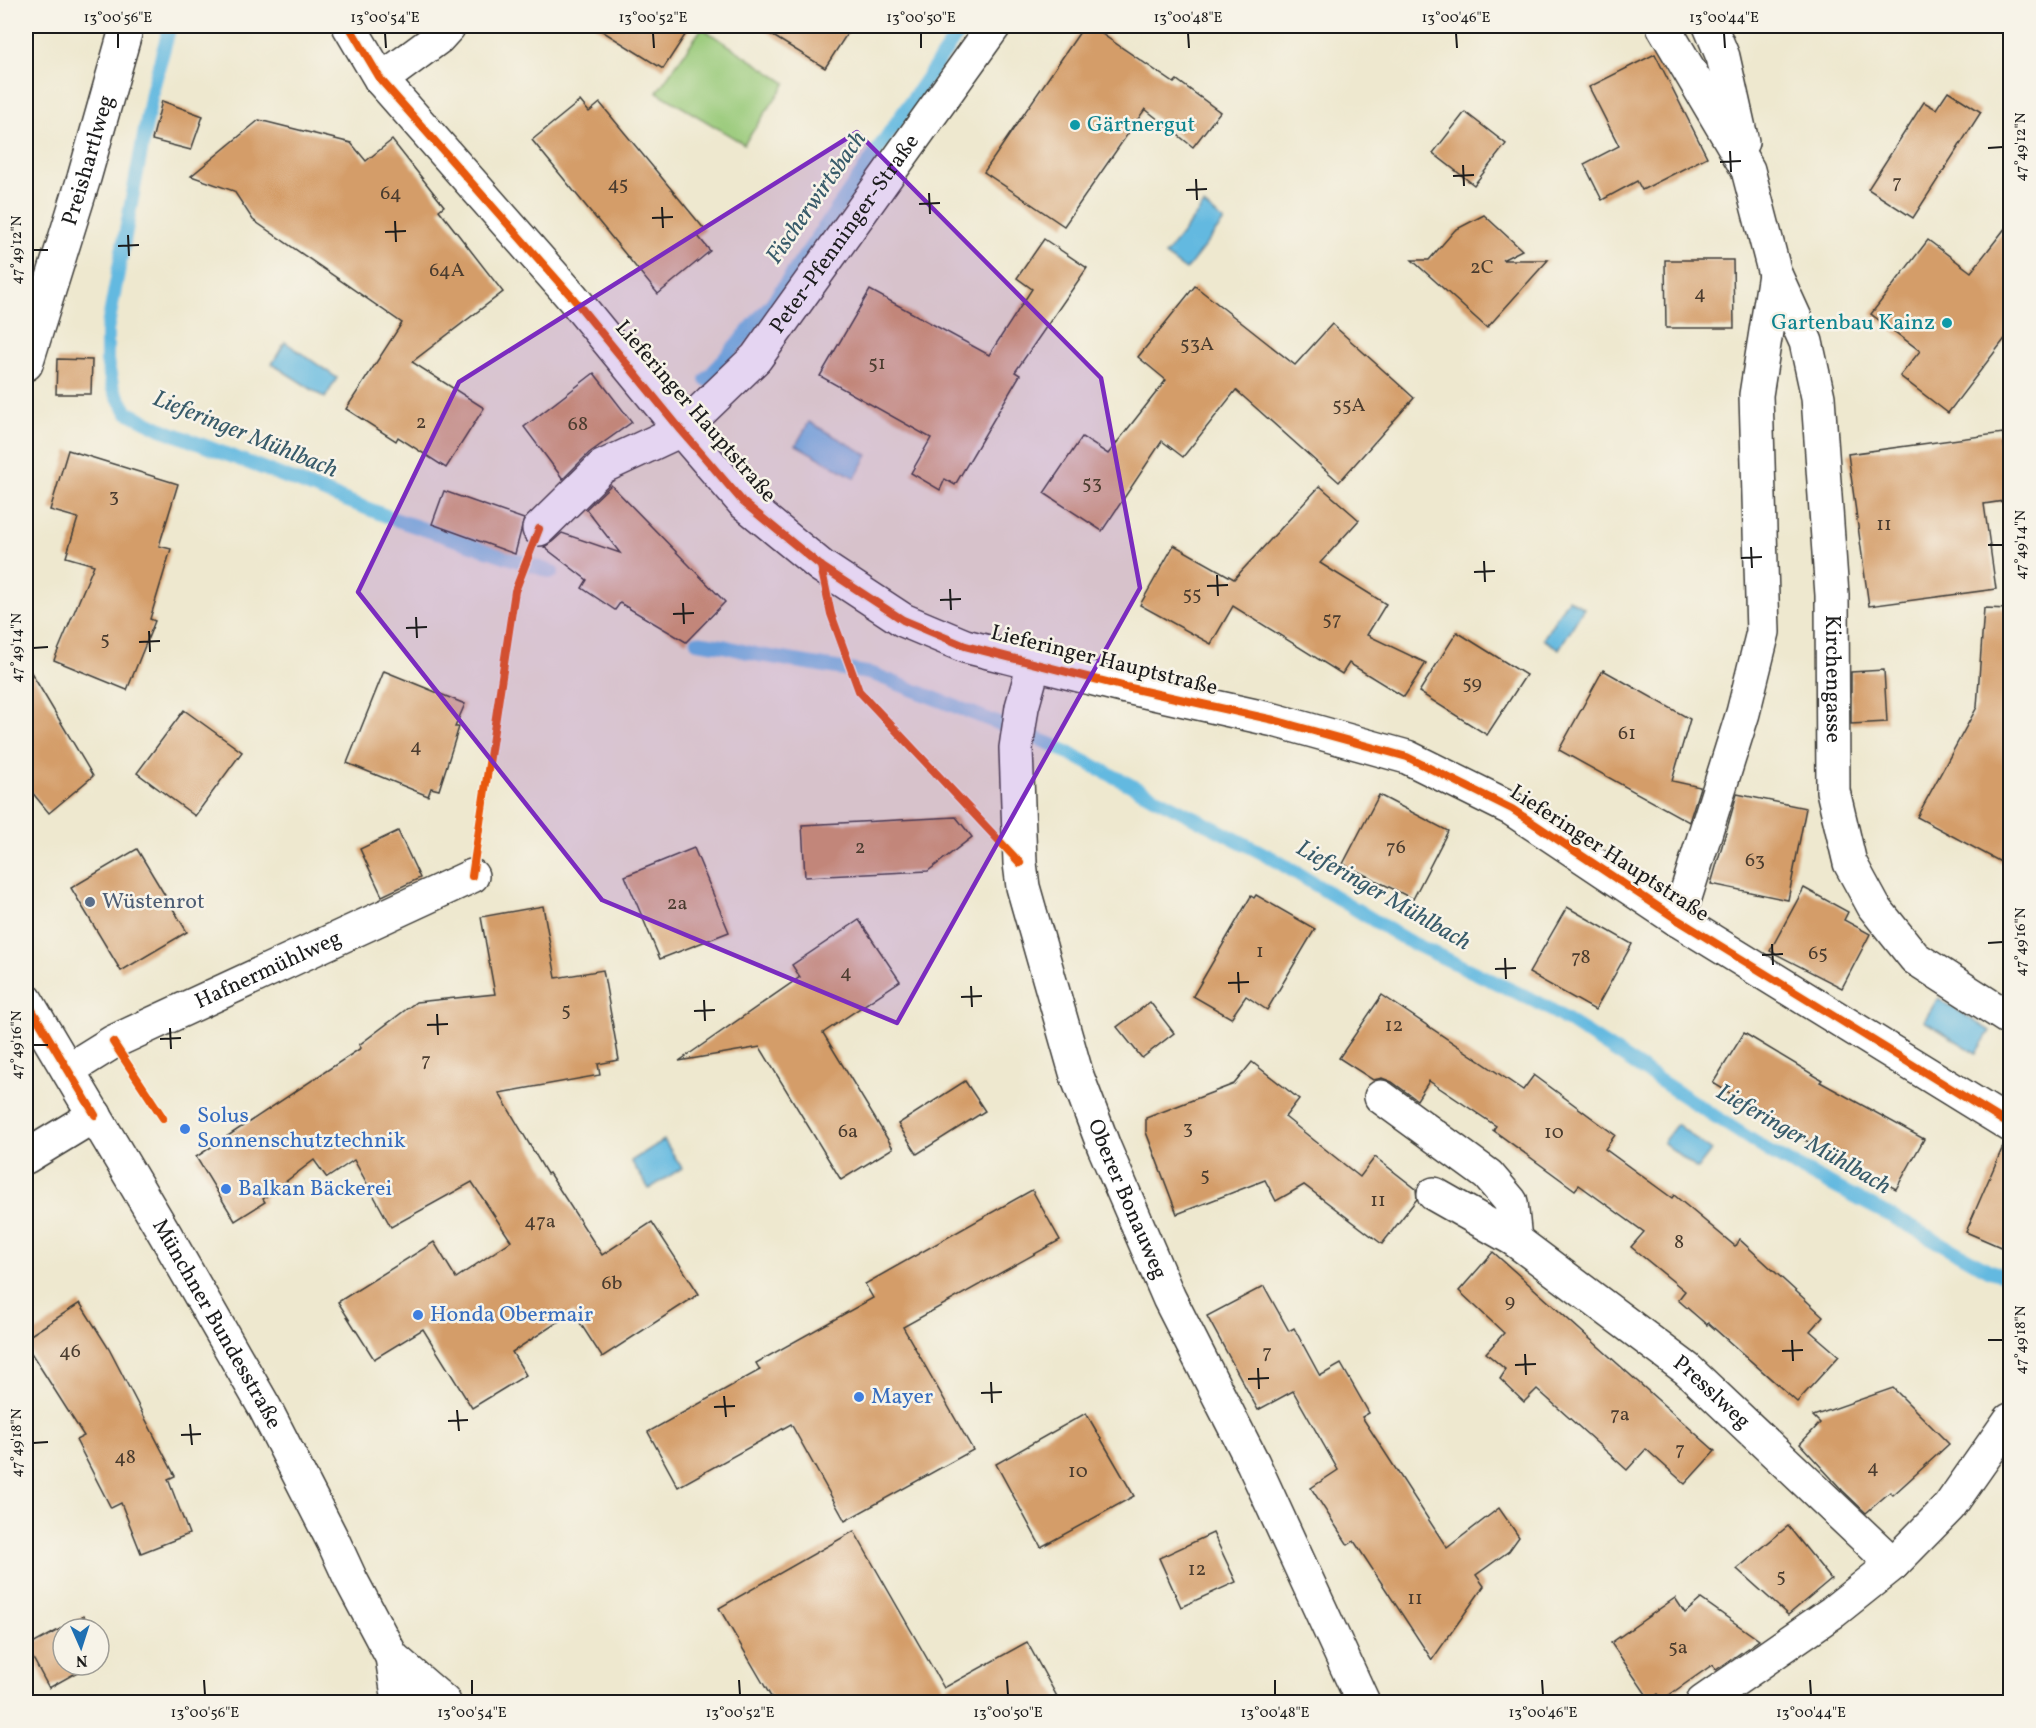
<svg xmlns="http://www.w3.org/2000/svg" width="2036" height="1728" viewBox="0 0 2036 1728" font-family="Vollkorn,serif">
<rect width="100%" height="100%" fill="#f7f3e8"/>
<filter id="ink" filterUnits="userSpaceOnUse"><feTurbulence type="fractalNoise" baseFrequency=".0167" numOctaves="2"/><feDisplacementMap in="SourceGraphic" scale="12" xChannelSelector="R" yChannelSelector="G"/><feConvolveMatrix kernelMatrix="1 2 1 2 8 2 1 2 1" color-interpolation-filters="sRGB"/></filter>
<filter id="wash" filterUnits="userSpaceOnUse"><feTurbulence type="fractalNoise" baseFrequency=".008" numOctaves="4" result="noise"/><feDisplacementMap in="SourceGraphic" scale="24" xChannelSelector="R" yChannelSelector="G"/><feGaussianBlur stdDeviation="1.35" result="paint"/><feColorMatrix in="noise" values="0 0 0 0 0 0 0 0 0 0 0 0 0 0 0 0 0 1.4 0 .05"/><feComposite in="paint" operator="in"/></filter>
<g filter="url(#wash)">
<rect width="100%" height="100%" fill="#eee8cf"/>
<polygon fill="#9aca7a" stroke="#5b734b" stroke-width="1.5" points="702,28 786,83 744,144 657,92"/>
<g fill="#63b9e0" stroke="#406a7e" stroke-width="1.5">
<polygon points="1204,205 1224,221 1186,270 1165,255"/>
<polygon points="285,342 337,378 325,398 272,364"/>
<polygon points="809,422 868,455 855,478 796,445"/>
<polygon points="1568,599 1584,608 1559,649 1543,639"/>
<polygon points="1938,998 1990,1031 1976,1053 1924,1021"/>
<polygon points="1677,1124 1711,1151 1697,1169 1663,1142"/>
<polygon points="664,1140 682,1168 649,1189 631,1161"/>
</g>
<g fill="none" stroke-linecap="round" stroke-linejoin="round">
<g stroke="#63b9e0" stroke-width="14">
<polyline points="170,26 153,88 107,331 107,361 113,389 127,412 161,429 397,520 552,572"/>
<polyline points="706,380 772,303 956,36"/>
<polyline points="697,642 723,646 759,655 873,674 1051,744 1272,858 1406,940 1545,1006 1773,1154 1908,1225 1990,1271 2010,1277"/>
</g>
</g>
<g id="blocks">
<g fill="#d49d69">
<polygon points="594,26 691,26 663,69"/>
<polygon points="757,26 852,26 825,68"/>
<polygon points="1084,26 1090,26 1174,83 1177,80 1220,112 1193,147 1145,109 1064,226 984,172"/>
<polygon points="1655,54 1707,157 1642,190 1637,181 1602,200 1584,164 1619,146 1589,87"/>
<polygon points="1948,91 1981,112 1913,218 1868,189 1924,102 1936,109"/>
<polygon points="162,101 203,116 191,150 152,140"/>
<polygon points="580,101 589,112 600,103 705,230 698,236 710,251 658,294 532,140"/>
<polygon points="1465,112 1506,144 1474,185 1433,153"/>
<polygon points="259,120 351,143 366,161 392,140 444,206 439,210 503,292 412,362 484,408 446,468 398,437 396,441 346,409 402,323 253,220 234,191 191,176"/>
<polygon points="1484,215 1522,250 1502,260 1548,260 1487,328 1412,260 1429,260 1455,230"/>
<polygon points="2010,222 2010,332 1948,413 1900,376 1920,351 1871,314 1928,240 1971,272"/>
<polygon points="1044,239 1087,268 1015,372 1020,375 955,485 945,479 940,490 911,473 931,438 820,376 870,290 989,355 1032,289 1017,278"/>
<polygon points="1665,260 1733,260 1734,328 1666,328"/>
<polygon points="1195,286 1295,365 1332,324 1414,398 1339,482 1236,390 1183,457 1162,441 1102,531 1044,493 1082,437 1108,454 1166,380 1138,357"/>
<polygon points="57,359 92,360 91,394 56,394"/>
<polygon points="594,373 632,422 589,453 563,479 524,427"/>
<polygon points="2003,433 2010,500 1984,504 1996,589 1869,606 1848,454"/>
<polygon points="68,450 178,484 159,546 171,549 150,619 155,621 127,690 54,660 94,565 66,557 78,518 50,510"/>
<polygon points="611,485 725,602 686,642 620,603 615,610 582,588 587,580 544,547 552,542 562,533 620,553 586,509"/>
<polygon points="1320,486 1359,520 1320,563 1386,604 1367,635 1426,663 1404,697 1349,663 1342,674 1233,606 1211,644 1140,605 1174,545 1234,579"/>
<polygon points="444,491 524,519 515,554 432,524"/>
<polygon points="1984,608 2010,609 2010,867 1917,817 1977,707"/>
<polygon points="1457,632 1526,675 1487,735 1419,692"/>
<polygon points="26,664 93,776 49,813 26,785"/>
<polygon points="1603,670 1690,719 1672,781 1700,787 1689,822 1559,750"/>
<polygon points="1884,670 1887,722 1851,724 1851,672"/>
<polygon points="384,671 465,704 455,727 459,727 439,790 431,788 428,796 347,763"/>
<polygon points="184,710 242,752 195,816 137,773"/>
<polygon points="1737,794 1806,808 1788,900 1711,884"/>
<polygon points="1379,795 1448,831 1413,899 1343,864"/>
<polygon points="956,817 972,837 928,871 805,877 802,825"/>
<polygon points="398,831 420,878 382,896 360,849"/>
<polygon points="694,848 729,932 660,959 625,876"/>
<polygon points="137,849 187,932 121,971 71,888"/>
<polygon points="1804,888 1848,912 1844,920 1870,934 1842,988 1770,951"/>
<polygon points="1256,895 1315,929 1267,1010 1246,996 1231,1018 1193,996 1251,896 1254,898"/>
<polygon points="543,906 556,978 603,970 619,1060 598,1064 600,1075 499,1093 547,1174 549,1173 602,1255 652,1222 699,1294 602,1357 573,1312 512,1352 526,1375 472,1408 423,1329 374,1359 338,1302 434,1242 456,1278 511,1241 472,1182 391,1227 354,1160 327,1178 314,1160 263,1199 265,1202 235,1221 196,1157 361,1048 359,1045 416,1002 495,994 481,917"/>
<polygon points="1567,907 1632,944 1595,1010 1529,973"/>
<polygon points="859,920 900,981 823,1033 893,1148 841,1180 760,1047 679,1061 800,977 792,965"/>
<polygon points="1382,995 1523,1090 1534,1075 1615,1135 1605,1149 1672,1198 1674,1195 1735,1246 1739,1239 1823,1316 1810,1331 1839,1356 1797,1402 1708,1323 1707,1325 1678,1300 1685,1291 1631,1247 1644,1232 1579,1185 1575,1190 1493,1130 1496,1126 1429,1081 1417,1100 1392,1082 1382,1078 1373,1080 1339,1058"/>
<polygon points="1150,1002 1174,1033 1142,1058 1117,1027"/>
<polygon points="1744,1033 1822,1080 1820,1082 1924,1139 1896,1189 1801,1138 1802,1137 1713,1083"/>
<polygon points="1252,1062 1299,1099 1285,1117 1360,1177 1375,1157 1416,1189 1417,1199 1382,1244 1304,1185 1276,1201 1265,1180 1177,1214 1146,1132 1146,1118 1234,1084"/>
<polygon points="965,1081 985,1111 917,1154 898,1124"/>
<polygon points="2005,1142 2010,1144 2010,1251 1966,1232"/>
<polygon points="1032,1190 1060,1240 903,1327 973,1450 845,1521 791,1424 678,1487 648,1432 760,1370 756,1363 873,1298 865,1284"/>
<polygon points="1493,1252 1715,1451 1685,1484 1646,1449 1627,1470 1537,1389 1524,1402 1500,1379 1506,1370 1486,1353 1504,1333 1459,1291"/>
<polygon points="1264,1286 1289,1331 1294,1328 1320,1376 1341,1364 1369,1413 1362,1417 1447,1548 1499,1508 1519,1537 1509,1551 1476,1575 1484,1586 1432,1660 1354,1541 1348,1545 1311,1488 1338,1470 1293,1391 1258,1410 1207,1316"/>
<polygon points="80,1303 109,1349 175,1476 168,1479 189,1534 141,1553 121,1503 111,1508 76,1440 84,1436 26,1345 26,1338"/>
<polygon points="1893,1388 1949,1444 1893,1495 1890,1492 1866,1513 1843,1491 1800,1444 1820,1423 1813,1416"/>
<polygon points="1086,1413 1134,1496 1041,1547 996,1464"/>
<polygon points="1788,1526 1831,1579 1788,1615 1737,1569"/>
<polygon points="854,1531 944,1688 1027,1642 1060,1702 774,1702 719,1608"/>
<polygon points="1213,1533 1236,1582 1181,1607 1159,1558"/>
<polygon points="1675,1598 1685,1613 1701,1599 1759,1640 1716,1670 1712,1665 1662,1700 1658,1694 1650,1700 1611,1643"/>
<polygon points="84,1616 91,1629 63,1629 63,1665 90,1665 49,1688 27,1647"/>
</g>
</g>
</g>
<g filter="url(#ink)">
<use href="#blocks" fill-opacity="0" stroke="#3c3b37" stroke-width="1.5"/>
<g fill="none" stroke-linecap="round" stroke-linejoin="round">
<defs>
<g id="minor">
<polyline points="349,26 381,80 572,297 681,430 743,502 821,566 903,620 965,646 1126,687 1274,720 1407,757 1512,809 1678,920 2010,1125"/>
<path id="s1" d="M1663,26L1748,170L1775,274L1806,342L1818,397L1832,595L1833,791L1850,863L1874,907L1915,958L2010,1019"/>
<polyline points="1710,26 1723,57 1742,142"/>
<polyline points="381,80 438,38 449,26"/>
<path id="s2" d="M26,364L84,178L127,26"/>
<path id="s3" d="M539,529L602,467L681,430L756,358L994,26"/>
<path id="s4" d="M1034,664L1022,707L1016,748L1020,863L1023,887L1077,1076L1104,1147L1169,1298L1253,1463L1363,1702"/>
<polyline points="1678,920 1743,713 1763,632 1756,395 1775,274"/>
<path id="s5" d="M68,1070L113,1042L472,876"/>
<polyline points="1381,1097 1488,1175 1511,1202 1515,1240"/>
<polyline points="26,1157 95,1115"/>
<path id="s6" d="M1434,1194L1515,1240L1687,1369L1893,1564"/>
<polyline points="1703,1702 1833,1612 1893,1564 1949,1507 2010,1420"/>
</g>
<g id="primary">
<path id="s7" d="M26,1000L165,1234L265,1408L333,1541L351,1580L392,1657L399,1702"/>
<polyline points="392,1657 444,1702"/>
</g>
</defs>
<use href="#minor" stroke="#3c3b37" stroke-width="36"/>
<use href="#primary" stroke="#3c3b37" stroke-width="36"/>
<use href="#minor" stroke="#fff" stroke-width="33"/>
<use href="#primary" stroke="#fff" stroke-width="33"/>
<defs>
<g id="cycleway">
<polyline points="349,26 381,80 572,297 681,430 743,502 821,566 903,620 965,646 1126,687 1274,720 1407,757 1512,809 1678,920 2010,1125"/>
<polyline points="821,566 831,614 859,691 1020,863"/>
<polyline points="472,876 515,591 539,529"/>
<polyline points="26,1000 95,1115"/>
<polyline points="113,1042 163,1118"/>
</g>
</defs>
<use href="#cycleway" stroke="#f7f3e8" stroke-width="11"/>
<use href="#cycleway" stroke="#e8590c" stroke-width="8"/>
</g>
</g>
<path fill="#7b2cbf" fill-opacity="0.2" stroke="#7b2cbf" stroke-width="4.5" stroke-linejoin="round" d="M857,132L1101,378L1140,588L897,1023L602,900L358,592L459,382Z"/>
<path fill="none" stroke="#1c1c1c" stroke-width="2" d="M118,33V48M385,33L386,48M653,33L654,48M921,33V48M1188,33L1189,48M1456,33L1457,48M1724,33L1725,48M1988,148L2003,147M1730,151L1731,172M1720,162L1741,161M1463,165L1464,186M1453,176L1474,175M1196,179L1197,200M1186,190L1207,189M929,193L930,214M919,204L940,203M662,207L663,228M652,218L673,217M395,221L396,242M385,232L406,231M128,235L129,256M118,246L139,245M33,250H48M1988,545H2003M1751,547L1752,568M1741,558L1762,557M1484,561L1485,582M1474,572L1495,571M1217,575L1218,596M1207,586L1228,585M950,589L951,610M940,600L961,599M683,603L684,624M673,614L694,613M416,617L417,638M406,628L427,627M149,631L150,652M139,642L160,641M33,648L48,647M1988,943L2003,942M1772,944L1773,965M1762,955L1783,954M1505,958L1506,979M1495,969L1516,968M1238,972L1239,993M1228,983L1249,982M971,986L972,1007M961,997L982,996M704,1000L705,1021M694,1011L715,1010M437,1014L438,1035M427,1025L448,1024M170,1028L171,1049M160,1039L181,1038M33,1045H48M1792,1340L1793,1361M1988,1340H2003M1782,1351L1803,1350M1525,1354L1526,1375M1515,1365L1536,1364M1258,1368L1259,1389M1248,1379L1269,1378M991,1382L992,1403M981,1393L1002,1392M724,1396L726,1417M714,1407L735,1406M457,1410L459,1431M448,1421L468,1420M190,1424L192,1445M181,1435L201,1434M33,1443L48,1442M204,1680L205,1695M472,1680V1695M739,1680L740,1695M1007,1680L1008,1695M1275,1680V1695M1542,1680L1543,1695M1810,1680L1811,1695"/>
<g fill="#0f9aa8" stroke="#f7f3e8" stroke-width="2">
<circle cx="1075" cy="125" r="6"/>
<circle cx="1947" cy="323" r="6"/>
</g>
<circle fill="#5c6f8a" stroke="#f7f3e8" stroke-width="2" cx="90" cy="902" r="6"/>
<g fill="#3f7fe0" stroke="#f7f3e8" stroke-width="2">
<circle cx="185" cy="1129" r="6"/>
<circle cx="226" cy="1189" r="6"/>
<circle cx="418" cy="1315" r="6"/>
<circle cx="859" cy="1397" r="6"/>
</g>
<g text-anchor="middle" dominant-baseline="central" stroke-width="5" stroke-linejoin="round" paint-order="stroke">
<g font-size="20" fill="#4a3c2f">
<text x="1897" y="183">7</text>
<text x="618" y="185">45</text>
<text x="391" y="194">64</text>
<text x="1482" y="268">2C</text>
<text x="447" y="271">64A</text>
<text x="1700" y="294">4</text>
<text x="1197" y="345">53A</text>
<text x="877" y="364">51</text>
<text x="1349" y="406">55A</text>
<text x="421" y="423">2</text>
<text x="578" y="425">68</text>
<text x="1092" y="484">53</text>
<text x="114" y="497">3</text>
<text x="1884" y="525">11</text>
<text x="1192" y="595">55</text>
<text x="1332" y="620">57</text>
<text x="105" y="640">5</text>
<text x="1472" y="684">59</text>
<text x="1627" y="734">61</text>
<text x="416" y="747">4</text>
<text x="860" y="848">2</text>
<text x="1396" y="848">76</text>
<text x="1755" y="861">63</text>
<text x="677" y="904">2a</text>
<text x="1260" y="952">1</text>
<text x="1818" y="954">65</text>
<text x="1581" y="958">78</text>
<text x="846" y="973">4</text>
<text x="566" y="1011">5</text>
<text x="1394" y="1026">12</text>
<text x="426" y="1061">7</text>
<text x="1188" y="1129">3</text>
<text x="848" y="1132">6a</text>
<text x="1554" y="1133">10</text>
<text x="1205" y="1176">5</text>
<text x="1378" y="1201">11</text>
<text x="540" y="1222">47a</text>
<text x="1679" y="1243">8</text>
<text x="612" y="1284">6b</text>
<text x="1510" y="1302">9</text>
<text x="70" y="1352">46</text>
<text x="1267" y="1353">7</text>
<text x="1620" y="1415">7a</text>
<text x="1680" y="1450">7</text>
<text x="125" y="1458">48</text>
<text x="1873" y="1468">4</text>
<text x="1078" y="1472">10</text>
<text x="1197" y="1570">12</text>
<text x="1781" y="1577">5</text>
<text x="1415" y="1599">11</text>
<text x="1678" y="1648">5a</text>
</g>
<g font-size="22" fill="#0d838f" stroke="#f7f3e8" text-anchor="start">
<text x="1087" y="125">Gärtnergut</text>
<text x="1935" y="323" text-anchor="end">Gartenbau Kainz</text>
</g>
<g font-size="22" fill="#1c1c1c" stroke="#f7f3e8">
<text stroke="none"><textPath href="#s2" startOffset="213">Preishartlweg</textPath></text>
<text stroke="none"><textPath href="#s3" startOffset="432">Peter-Pfenninger-Straße</textPath></text>
<text transform="translate(695 412) rotate(49)">Lieferinger Hauptstraße</text>
<text transform="translate(1104 661) rotate(14)">Lieferinger Hauptstraße</text>
<text stroke="none"><textPath href="#s1" startOffset="688">Kirchengasse</textPath></text>
<text transform="translate(1609 854) rotate(33)">Lieferinger Hauptstraße</text>
<text stroke="none"><textPath href="#s5" startOffset="224">Hafnermühlweg</textPath></text>
<text stroke="none"><textPath href="#s4" startOffset="555">Oberer Bonauweg</textPath></text>
<text stroke="none"><textPath href="#s7" startOffset="376">Münchner Bundesstraße</textPath></text>
<text stroke="none"><textPath href="#s6" startOffset="342">Presslweg</textPath></text>
</g>
<g font-size="22" fill="#4e5e75" stroke="#f7f3e8" text-anchor="start">
<text x="102" y="902">Wüstenrot</text>
</g>
<g font-size="22" fill="#366cbe" stroke="#f7f3e8" text-anchor="start">
<text x="197" y="1116">Solus<tspan x="197" dy="25">Sonnenschutztechnik</tspan></text>
<text x="238" y="1189">Balkan Bäckerei</text>
<text x="430" y="1315">Honda Obermair</text>
<text x="871" y="1397">Mayer</text>
</g>
<g font-size="24" font-style="italic" fill="#385b6a" stroke="#f7f3e8">
<text transform="translate(817 198) rotate(-55)">Fischerwirtsbach</text>
<text transform="translate(245 435) rotate(22)">Lieferinger Mühlbach</text>
<text transform="translate(1383 896) rotate(30)">Lieferinger Mühlbach</text>
<text transform="translate(1803 1140) rotate(30)">Lieferinger Mühlbach</text>
</g>
</g>
<rect width="2036" height="1728" fill="none" stroke="#f7f3e8" stroke-width="66"/>
<g transform="translate(81 1647) rotate(177)"><circle r="28" fill="#f7f3e8" stroke="#9f9d96" stroke-width="1.5"/>
<path d="M0-4.5L10 22L0 15L-10 22Z" fill="#1f6fb2"/>
<text y="-9" font-size="16" font-weight="bold" text-anchor="middle" fill="#1c1c1c">N</text>
</g>
<rect x="33" y="33" width="1970" height="1662" fill="none" stroke="#1c1c1c" stroke-width="2"/>
<g font-size="15" text-anchor="middle" fill="#1c1c1c">
<text x="118" y="22">13°00'56"E</text>
<text x="385" y="22">13°00'54"E</text>
<text x="653" y="22">13°00'52"E</text>
<text x="921" y="22">13°00'50"E</text>
<text x="1188" y="22">13°00'48"E</text>
<text x="1456" y="22">13°00'46"E</text>
<text x="1724" y="22">13°00'44"E</text>
<text transform="translate(2020 147) rotate(-90)" y="5">47°49'12"N</text>
<text transform="translate(16 250) rotate(-90)" y="5">47°49'12"N</text>
<text transform="translate(2020 545) rotate(-90)" y="5">47°49'14"N</text>
<text transform="translate(16 648) rotate(-90)" y="5">47°49'14"N</text>
<text transform="translate(2020 942) rotate(-90)" y="5">47°49'16"N</text>
<text transform="translate(16 1045) rotate(-90)" y="5">47°49'16"N</text>
<text transform="translate(2020 1340) rotate(-90)" y="5">47°49'18"N</text>
<text transform="translate(16 1443) rotate(-90)" y="5">47°49'18"N</text>
<text x="205" y="1717">13°00'56"E</text>
<text x="472" y="1717">13°00'54"E</text>
<text x="740" y="1717">13°00'52"E</text>
<text x="1008" y="1717">13°00'50"E</text>
<text x="1275" y="1717">13°00'48"E</text>
<text x="1543" y="1717">13°00'46"E</text>
<text x="1811" y="1717">13°00'44"E</text>
</g>
</svg>
